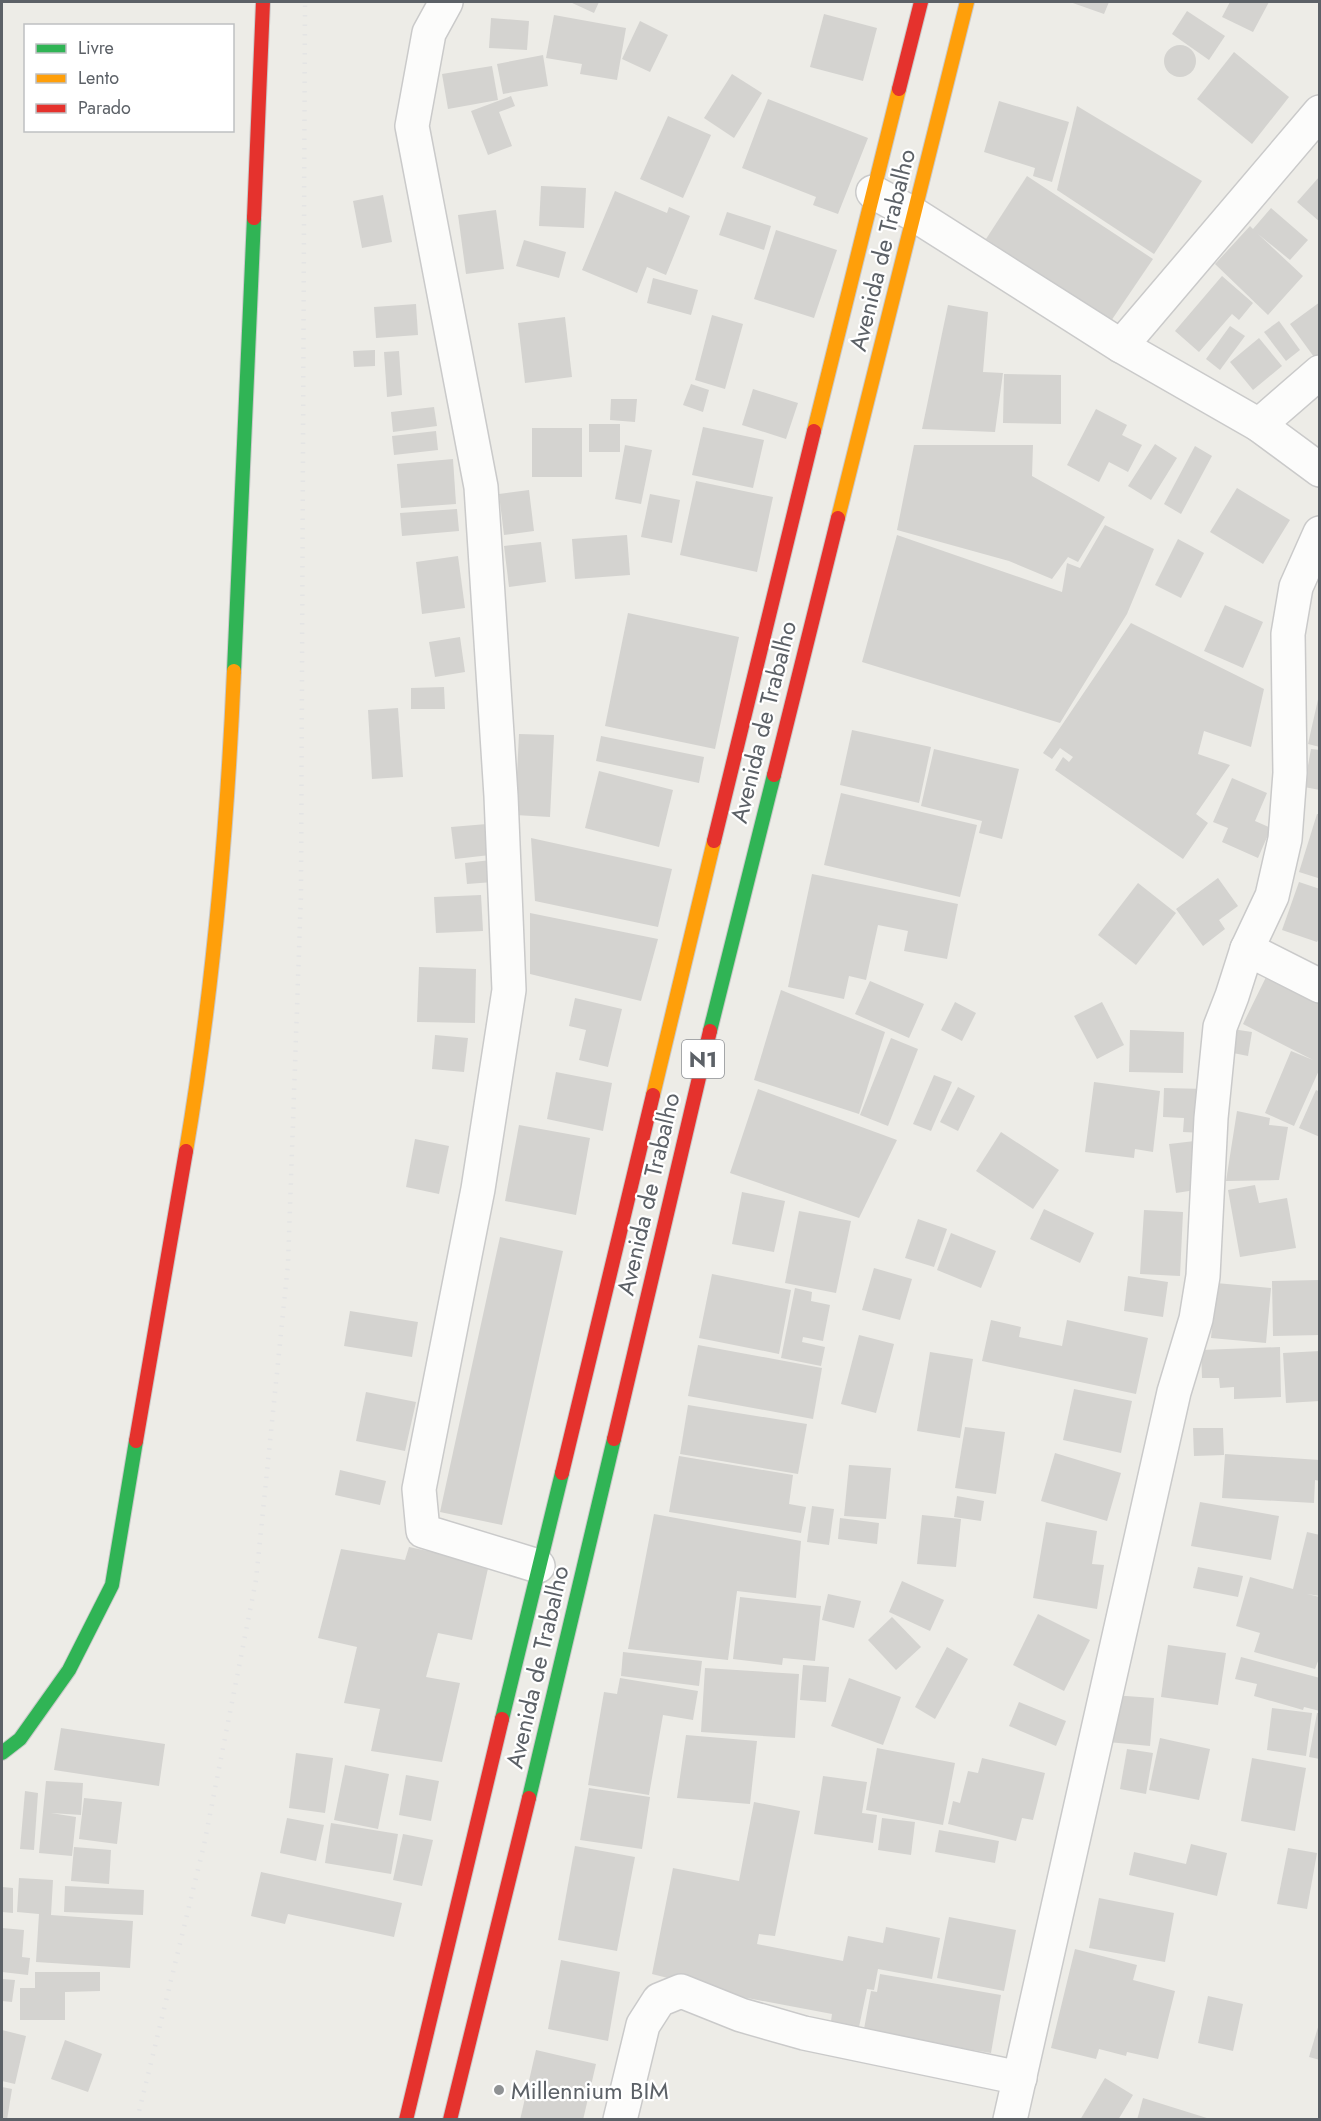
<svg xmlns="http://www.w3.org/2000/svg" width="1321" height="2121" viewBox="0 0 1321 2121" font-family="Jost,sans-serif">
<rect width="100%" height="100%" fill="#edece7"/>
<g fill="#d4d3d0">
<polygon points="570,2 599,2 594,13"/>
<polygon points="1070,2 1109,2 1104,14"/>
<polygon points="1230,2 1269,2 1253,32 1222,17"/>
<polygon points="1187,11 1225,36 1209,60 1172,34"/>
<polygon points="824,14 877,28 863,81 810,67"/>
<polygon points="554,15 626,28 617,80 580,74 582,64 546,58"/>
<polygon points="491,18 529,21 527,50 489,48"/>
<polygon points="640,21 668,35 650,72 622,59"/>
<circle cx="1180" cy="61" r="16"/>
<polygon points="1234,52 1289,97 1252,144 1197,99"/>
<polygon points="543,55 548,86 503,94 497,64"/>
<polygon points="492,66 498,100 448,109 442,74"/>
<polygon points="732,74 762,93 734,138 704,118"/>
<polygon points="511,96 515,106 499,112 512,146 488,155 471,111"/>
<polygon points="768,99 868,138 838,214 813,205 816,197 742,168"/>
<polygon points="999,101 1069,122 1052,182 1033,176 1035,168 984,152"/>
<polygon points="1077,106 1202,181 1154,254 1057,190"/>
<polygon points="668,116 711,135 683,198 640,179"/>
<polygon points="1027,176 1153,259 1111,321 986,239"/>
<polygon points="1320,176 1320,222 1297,202"/>
<polygon points="541,186 586,188 584,228 539,226"/>
<polygon points="615,191 667,213 669,207 690,216 666,275 647,267 637,293 582,270"/>
<polygon points="383,195 392,242 362,248 353,201"/>
<polygon points="1271,208 1308,240 1290,260 1258,234 1303,276 1268,315 1215,264 1250,226 1253,229"/>
<polygon points="496,210 504,269 466,274 458,215"/>
<polygon points="727,212 771,226 764,250 719,235"/>
<polygon points="776,230 837,250 814,318 754,299"/>
<polygon points="524,240 566,252 559,278 516,266"/>
<polygon points="1222,276 1253,303 1239,320 1232,314 1199,352 1175,331"/>
<polygon points="653,278 698,290 691,315 647,303"/>
<polygon points="1320,302 1320,353 1314,357 1290,324"/>
<polygon points="416,304 418,335 376,338 374,307"/>
<polygon points="948,305 988,312 983,372 1003,373 995,432 922,429"/>
<polygon points="712,315 743,324 725,389 695,380"/>
<polygon points="565,317 572,377 525,383 518,323"/>
<polygon points="1279,321 1300,350 1286,361 1264,332"/>
<polygon points="1230,326 1245,336 1220,370 1206,359"/>
<polygon points="1259,338 1282,366 1253,390 1230,362"/>
<polygon points="375,350 375,366 354,367 353,351"/>
<polygon points="399,351 402,395 387,397 384,352"/>
<polygon points="1004,374 1061,375 1061,424 1003,423"/>
<polygon points="691,384 709,390 703,412 683,405"/>
<polygon points="753,389 798,403 786,439 742,425"/>
<polygon points="611,399 637,399 635,422 610,420"/>
<polygon points="434,407 437,426 393,432 391,412"/>
<polygon points="1096,409 1127,425 1122,435 1142,445 1128,472 1109,462 1099,482 1067,465"/>
<rect x="589" y="424" width="31" height="28"/>
<polygon points="703,427 764,440 753,488 692,475"/>
<rect x="532" y="428" width="50" height="49"/>
<polygon points="436,431 438,450 394,455 392,436"/>
<polygon points="1155,444 1177,458 1151,500 1128,486"/>
<polygon points="625,445 652,450 641,504 615,499"/>
<polygon points="914,445 1033,445 1032,476 1105,517 1078,562 1068,557 1052,579 1009,561 897,530"/>
<polygon points="1195,446 1212,456 1181,514 1164,504"/>
<polygon points="453,459 456,504 401,508 397,464"/>
<polygon points="696,481 773,497 757,572 680,555"/>
<polygon points="1237,488 1290,520 1263,564 1210,532"/>
<polygon points="529,490 534,531 504,535 499,494"/>
<polygon points="650,494 680,500 672,543 641,537"/>
<polygon points="457,509 459,531 402,536 400,513"/>
<polygon points="1105,525 1154,549 1127,614 1060,723 862,662 897,535 1062,592 1067,563 1080,568"/>
<polygon points="627,535 630,575 575,579 572,539"/>
<polygon points="1178,539 1204,553 1181,598 1155,585"/>
<polygon points="541,542 546,582 509,587 504,546"/>
<polygon points="458,556 465,608 422,614 416,562"/>
<polygon points="1225,605 1263,622 1243,668 1204,651"/>
<polygon points="628,613 739,637 715,749 605,726"/>
<polygon points="1131,623 1264,689 1251,747 1204,731 1198,754 1230,765 1196,814 1208,823 1183,859 1055,770 1063,757 1069,762 1073,757 1060,748 1052,759 1043,753"/>
<polygon points="460,637 465,672 435,677 429,642"/>
<polygon points="444,687 445,709 411,709 411,688"/>
<polygon points="1319,695 1320,695 1320,747 1308,744"/>
<polygon points="398,708 403,777 372,779 368,710"/>
<polygon points="852,730 931,747 919,803 840,785"/>
<polygon points="519,734 554,735 550,817 515,815"/>
<polygon points="601,736 704,757 699,783 596,761"/>
<polygon points="934,749 1019,769 1002,839 979,833 982,821 921,806"/>
<polygon points="1311,749 1320,750 1320,790 1304,787"/>
<polygon points="599,771 673,790 659,847 585,828"/>
<polygon points="1232,778 1267,793 1255,821 1271,828 1258,858 1222,842 1228,828 1213,822"/>
<polygon points="841,793 977,825 960,897 824,865"/>
<polygon points="1317,814 1320,814 1318,878 1299,872"/>
<polygon points="487,824 490,855 455,859 451,827"/>
<polygon points="531,838 672,869 658,927 535,901"/>
<polygon points="491,860 493,882 467,884 465,863"/>
<polygon points="812,874 958,904 947,959 904,951 908,931 878,925 866,980 849,976 844,999 788,987"/>
<polygon points="1218,878 1238,906 1219,920 1225,929 1203,946 1176,909"/>
<polygon points="1299,882 1320,889 1320,936 1317,942 1282,930"/>
<polygon points="1138,883 1176,913 1136,965 1098,935"/>
<polygon points="481,895 483,931 436,933 434,897"/>
<polygon points="530,913 658,939 641,1001 530,974"/>
<polygon points="419,967 476,969 475,1023 417,1022"/>
<polygon points="1268,973 1320,999 1320,1068 1294,1126 1265,1113 1291,1051 1313,1060 1243,1024"/>
<polygon points="870,981 924,1004 909,1038 855,1014"/>
<polygon points="781,990 885,1032 859,1114 754,1080"/>
<polygon points="575,998 622,1009 608,1067 579,1060 586,1030 569,1026"/>
<polygon points="955,1002 976,1013 962,1041 941,1030"/>
<polygon points="1102,1002 1124,1045 1097,1059 1074,1016"/>
<polygon points="1232,1029 1252,1032 1248,1056 1228,1052"/>
<polygon points="1130,1030 1184,1032 1183,1073 1129,1072"/>
<polygon points="435,1035 468,1038 464,1072 432,1069"/>
<polygon points="891,1038 918,1049 888,1126 860,1115"/>
<polygon points="556,1072 612,1083 603,1131 547,1119"/>
<polygon points="934,1075 952,1082 931,1131 913,1124"/>
<polygon points="1094,1082 1160,1091 1153,1152 1135,1149 1134,1158 1085,1152"/>
<polygon points="958,1087 975,1096 958,1131 940,1122"/>
<polygon points="1164,1088 1206,1089 1205,1133 1183,1132 1184,1118 1163,1117"/>
<polygon points="758,1089 897,1140 859,1218 730,1173"/>
<polygon points="1316,1090 1320,1092 1320,1137 1299,1128"/>
<polygon points="1237,1111 1270,1118 1269,1125 1288,1127 1279,1180 1226,1181"/>
<polygon points="519,1125 590,1138 576,1215 505,1201"/>
<polygon points="1001,1132 1059,1170 1033,1209 976,1171"/>
<polygon points="415,1139 449,1146 439,1194 406,1187"/>
<polygon points="1195,1141 1202,1189 1176,1193 1169,1144"/>
<polygon points="1255,1185 1259,1203 1287,1198 1296,1248 1240,1257 1228,1190"/>
<polygon points="742,1192 785,1201 774,1252 732,1244"/>
<polygon points="1044,1209 1094,1233 1080,1263 1030,1239"/>
<polygon points="1144,1210 1183,1212 1180,1276 1140,1274"/>
<polygon points="799,1211 851,1221 836,1293 785,1283"/>
<polygon points="918,1219 947,1229 934,1267 905,1258"/>
<polygon points="951,1233 996,1251 981,1288 937,1270"/>
<polygon points="500,1237 563,1251 502,1525 440,1512"/>
<polygon points="874,1268 912,1279 900,1320 862,1310"/>
<polygon points="712,1274 791,1290 779,1354 699,1338"/>
<polygon points="1128,1276 1168,1282 1163,1317 1124,1311"/>
<polygon points="1320,1280 1320,1335 1273,1336 1272,1281"/>
<polygon points="1216,1283 1271,1288 1266,1343 1211,1338"/>
<polygon points="795,1288 812,1292 811,1301 830,1305 823,1341 803,1337 802,1342 825,1347 821,1366 781,1358"/>
<polygon points="350,1311 418,1322 412,1357 344,1346"/>
<polygon points="991,1320 1021,1327 1019,1337 1062,1346 1067,1320 1148,1338 1136,1394 982,1361"/>
<polygon points="859,1335 894,1344 876,1413 841,1404"/>
<polygon points="698,1345 822,1368 813,1419 688,1396"/>
<polygon points="1280,1347 1281,1397 1234,1399 1234,1387 1220,1388 1219,1378 1202,1378 1201,1350"/>
<polygon points="1320,1351 1320,1401 1286,1403 1283,1353"/>
<polygon points="930,1352 973,1359 960,1438 917,1431"/>
<polygon points="1074,1389 1132,1401 1121,1453 1063,1440"/>
<polygon points="366,1392 416,1402 405,1451 356,1441"/>
<polygon points="688,1405 807,1424 798,1474 680,1454"/>
<polygon points="965,1427 1005,1432 996,1494 955,1488"/>
<polygon points="1193,1428 1223,1428 1224,1455 1194,1456"/>
<polygon points="1055,1453 1121,1473 1107,1521 1041,1501"/>
<polygon points="1225,1454 1320,1460 1320,1481 1315,1480 1314,1503 1222,1498"/>
<polygon points="679,1456 793,1475 789,1504 806,1507 801,1533 669,1512"/>
<polygon points="849,1465 891,1468 886,1519 844,1516"/>
<polygon points="340,1470 386,1481 380,1505 335,1495"/>
<polygon points="957,1496 984,1501 981,1521 954,1517"/>
<polygon points="1200,1502 1279,1516 1271,1560 1191,1546"/>
<polygon points="812,1506 834,1509 829,1545 807,1542"/>
<polygon points="654,1514 801,1541 796,1598 737,1591 728,1660 628,1649"/>
<polygon points="922,1515 961,1519 956,1567 917,1564"/>
<polygon points="840,1518 879,1523 877,1544 838,1539"/>
<polygon points="1046,1522 1097,1531 1092,1564 1104,1565 1097,1609 1033,1598"/>
<polygon points="1307,1532 1320,1535 1320,1596 1307,1594 1320,1597 1320,1656 1315,1669 1254,1652 1260,1633 1236,1626 1250,1577 1293,1589"/>
<polygon points="409,1547 489,1564 472,1640 438,1633 426,1677 460,1683 442,1762 371,1751 380,1709 344,1703 357,1647 318,1638 341,1549 405,1560"/>
<polygon points="1198,1567 1243,1576 1238,1597 1193,1588"/>
<polygon points="902,1581 944,1600 930,1631 889,1612"/>
<polygon points="828,1594 861,1601 854,1628 822,1620"/>
<polygon points="740,1597 821,1606 815,1661 783,1658 782,1665 733,1659"/>
<polygon points="1038,1614 1090,1640 1064,1691 1013,1665"/>
<polygon points="892,1617 921,1647 896,1670 868,1640"/>
<polygon points="1168,1645 1226,1653 1218,1705 1161,1697"/>
<polygon points="947,1647 968,1659 935,1719 915,1707"/>
<polygon points="623,1652 702,1661 699,1686 621,1676"/>
<polygon points="1241,1657 1320,1678 1320,1711 1304,1707 1303,1710 1254,1696 1257,1684 1235,1679"/>
<polygon points="803,1665 829,1667 826,1702 800,1700"/>
<polygon points="705,1668 799,1674 795,1738 701,1732"/>
<polygon points="620,1678 698,1691 693,1720 663,1715 649,1795 588,1785 604,1692 617,1694"/>
<polygon points="849,1678 901,1697 883,1745 831,1726"/>
<polygon points="1112,1695 1154,1698 1150,1746 1108,1742"/>
<polygon points="1019,1702 1066,1721 1056,1746 1009,1726"/>
<polygon points="1272,1708 1312,1713 1306,1756 1267,1750"/>
<polygon points="1317,1713 1320,1713 1320,1759 1309,1757"/>
<polygon points="61,1728 165,1744 159,1786 54,1770"/>
<polygon points="686,1735 757,1741 750,1804 677,1798"/>
<polygon points="1160,1738 1210,1749 1199,1800 1149,1790"/>
<polygon points="877,1748 955,1763 943,1825 866,1810"/>
<polygon points="1127,1749 1153,1753 1146,1794 1120,1789"/>
<polygon points="296,1753 333,1758 325,1813 289,1808"/>
<polygon points="982,1758 1045,1773 1033,1820 1022,1818 1016,1841 948,1824 953,1801 960,1803 968,1771 978,1773"/>
<polygon points="1252,1758 1306,1768 1295,1831 1241,1821"/>
<polygon points="345,1765 389,1774 378,1829 334,1820"/>
<polygon points="406,1775 439,1781 431,1821 399,1815"/>
<polygon points="823,1776 867,1782 862,1813 877,1815 873,1843 814,1834"/>
<polygon points="46,1781 83,1783 81,1815 51,1813 76,1817 72,1856 39,1853"/>
<polygon points="589,1788 650,1797 642,1849 580,1840"/>
<polygon points="25,1791 38,1793 34,1850 20,1849"/>
<polygon points="84,1798 122,1802 117,1844 79,1839"/>
<polygon points="754,1802 800,1811 775,1936 759,1934 757,1944 843,1961 848,1936 883,1943 886,1927 940,1938 932,1979 878,1969 874,1990 867,1989 859,2027 831,2021 832,2014 747,1998 652,1974 673,1868 739,1881"/>
<polygon points="287,1818 324,1825 316,1861 280,1853"/>
<polygon points="882,1818 915,1822 911,1855 878,1850"/>
<polygon points="331,1823 398,1834 391,1874 325,1863"/>
<polygon points="939,1830 999,1841 995,1863 935,1852"/>
<polygon points="403,1834 433,1840 422,1886 393,1880"/>
<polygon points="1191,1844 1227,1853 1217,1896 1129,1875 1134,1852 1186,1864"/>
<polygon points="575,1846 635,1857 617,1951 558,1940"/>
<polygon points="74,1847 111,1850 109,1884 71,1881"/>
<polygon points="1288,1848 1317,1853 1307,1909 1277,1904"/>
<polygon points="261,1872 402,1903 394,1937 288,1914 285,1924 251,1916"/>
<polygon points="19,1878 53,1880 51,1915 133,1921 130,1968 36,1962 39,1914 17,1912"/>
<polygon points="65,1886 144,1890 143,1915 64,1912"/>
<polygon points="2,1887 13,1888 13,1913 2,1912"/>
<polygon points="1099,1898 1174,1913 1165,1962 1089,1948"/>
<polygon points="949,1917 1016,1930 1004,1991 937,1978"/>
<polygon points="2,1928 24,1930 22,1957 30,1958 28,1975 2,1972"/>
<polygon points="1075,1949 1137,1965 1133,1980 1175,1991 1158,2059 1127,2052 1126,2056 1099,2049 1096,2059 1051,2048"/>
<polygon points="561,1960 620,1972 608,2041 548,2029"/>
<polygon points="35,1972 100,1972 100,1991 65,1992 65,2020 20,2020 20,1988 35,1988"/>
<polygon points="880,1974 1001,1995 991,2053 924,2042 892,2041 893,2034 864,2029 871,1991 877,1992"/>
<polygon points="2,1979 15,1980 12,2002 2,2001"/>
<polygon points="1208,1996 1243,2004 1233,2051 1198,2043"/>
<polygon points="1319,2024 1320,2024 1320,2060 1309,2057"/>
<polygon points="2,2030 26,2036 15,2084 2,2081"/>
<polygon points="65,2040 102,2054 88,2092 51,2079"/>
<polygon points="536,2050 596,2064 583,2120 520,2120"/>
<polygon points="1105,2078 1133,2095 1118,2120 1080,2120"/>
<polygon points="2,2087 12,2089 7,2120 2,2120"/>
<polygon points="1143,2098 1210,2119 1210,2120 1137,2120"/>
</g>
<g fill="none" stroke-linecap="round" stroke-linejoin="round">
<defs>
<g id="street">
<polyline points="446,2 429,33 412,126 481,487 501,796 509,990 478,1189 419,1489 423,1531 538,1566"/>
<polyline points="873,192 915,215 1121,346 1259,425 1320,470"/>
<polyline points="1121,346 1320,112"/>
<polyline points="1259,425 1320,372"/>
<polyline points="1247,949 1320,986"/>
<polyline points="620,2120 643,2025 659,2000 681,1991 741,2015 804,2033 1020,2078"/>
<polyline points="1010,2120 1174,1392 1196,1319 1203,1276 1211,1118 1220,1027 1232,996 1247,949 1272,896 1285,839 1290,773 1288,634 1296,587 1320,533"/>
</g>
<g id="fast">
<polyline points="234,671 254,218"/>
<polyline points="710,1031 774,775"/>
<polyline points="502,1719 562,1473"/>
<polyline points="2,1753 20,1739 69,1670 112,1585 136,1441"/>
<polyline points="529,1798 614,1439"/>
</g>
<g id="slow">
<polyline points="814,431 899,89"/>
<polyline points="838,518 967,2"/>
<polyline points="653,1095 714,841"/>
<path d="M186,1151C213,992 227,831 234,671"/>
</g>
<g id="jam">
<polyline points="899,89 921,2"/>
<polyline points="254,218 263,2"/>
<polyline points="774,775 838,518"/>
<polyline points="714,841 814,431"/>
<polyline points="614,1439 710,1031"/>
<polyline points="136,1441 186,1151"/>
<polyline points="562,1473 653,1095"/>
<polyline points="406,2120 502,1719"/>
<polyline points="450,2120 529,1798"/>
</g>
</defs>
<use href="#street" stroke="#cacaca" stroke-width="36"/>
<use href="#fast" stroke="#c9c9c9" stroke-width="16"/>
<use href="#slow" stroke="#c9c9c9" stroke-width="16"/>
<use href="#jam" stroke="#c9c9c9" stroke-width="16"/>
<use href="#street" stroke="#fcfcfb" stroke-width="33"/>
<use href="#fast" stroke="#30b455" stroke-width="14"/>
<use href="#slow" stroke="#ff9f0a" stroke-width="14"/>
<use href="#jam" stroke="#e5322d" stroke-width="14"/>
<polyline stroke="#e4e4e4" stroke-width="4.5" stroke-dasharray="1.5 8" stroke-linecap="butt" points="137,2120 204,1845 256,1580 288,1264 301,894 305,2"/>
</g>
<circle fill="#8f9294" stroke="#fff" stroke-width="2" cx="499" cy="2090" r="6"/>
<g text-anchor="middle" dominant-baseline="central" stroke-width="4.5" stroke-linejoin="round" paint-order="stroke">
<rect fill="#fff" stroke="#8d9095" stroke-width="1.5" x="682" y="1040" width="42" height="38" rx="4.5"/>
<g font-size="22" font-weight="bold" fill="#5c6167">
<text x="703" y="1059">N1</text>
</g>
<g font-size="24" fill="#5c6167" stroke="#fff">
<text transform="translate(882 250) rotate(-76)">Avenida de Trabalho</text>
<text transform="translate(763 722) rotate(-76)">Avenida de Trabalho</text>
<text transform="translate(648 1194) rotate(-77)">Avenida de Trabalho</text>
<text transform="translate(537 1667) rotate(-77)">Avenida de Trabalho</text>
</g>
<g font-size="24" fill="#5c6167" stroke="#fff" text-anchor="start">
<text x="511" y="2090">Millennium BIM</text>
</g>
</g>
<rect width="1321" height="2121" fill="none" stroke="#5c6167" stroke-width="6"/>
<rect x="24" y="24" width="210" height="108" fill="#ffffff" stroke="#bec0c2" stroke-width="1.5"/>
<rect x="36" y="44" width="30" height="9" fill="#30b455" stroke="#bec0c2" stroke-width="1.5"/>
<text x="78" y="54" font-size="18" fill="#5c6167">Livre</text>
<rect x="36" y="74" width="30" height="9" fill="#ff9f0a" stroke="#bec0c2" stroke-width="1.5"/>
<text x="78" y="84" font-size="18" fill="#5c6167">Lento</text>
<rect x="36" y="104" width="30" height="9" fill="#e5322d" stroke="#bec0c2" stroke-width="1.5"/>
<text x="78" y="114" font-size="18" fill="#5c6167">Parado</text>
</svg>
